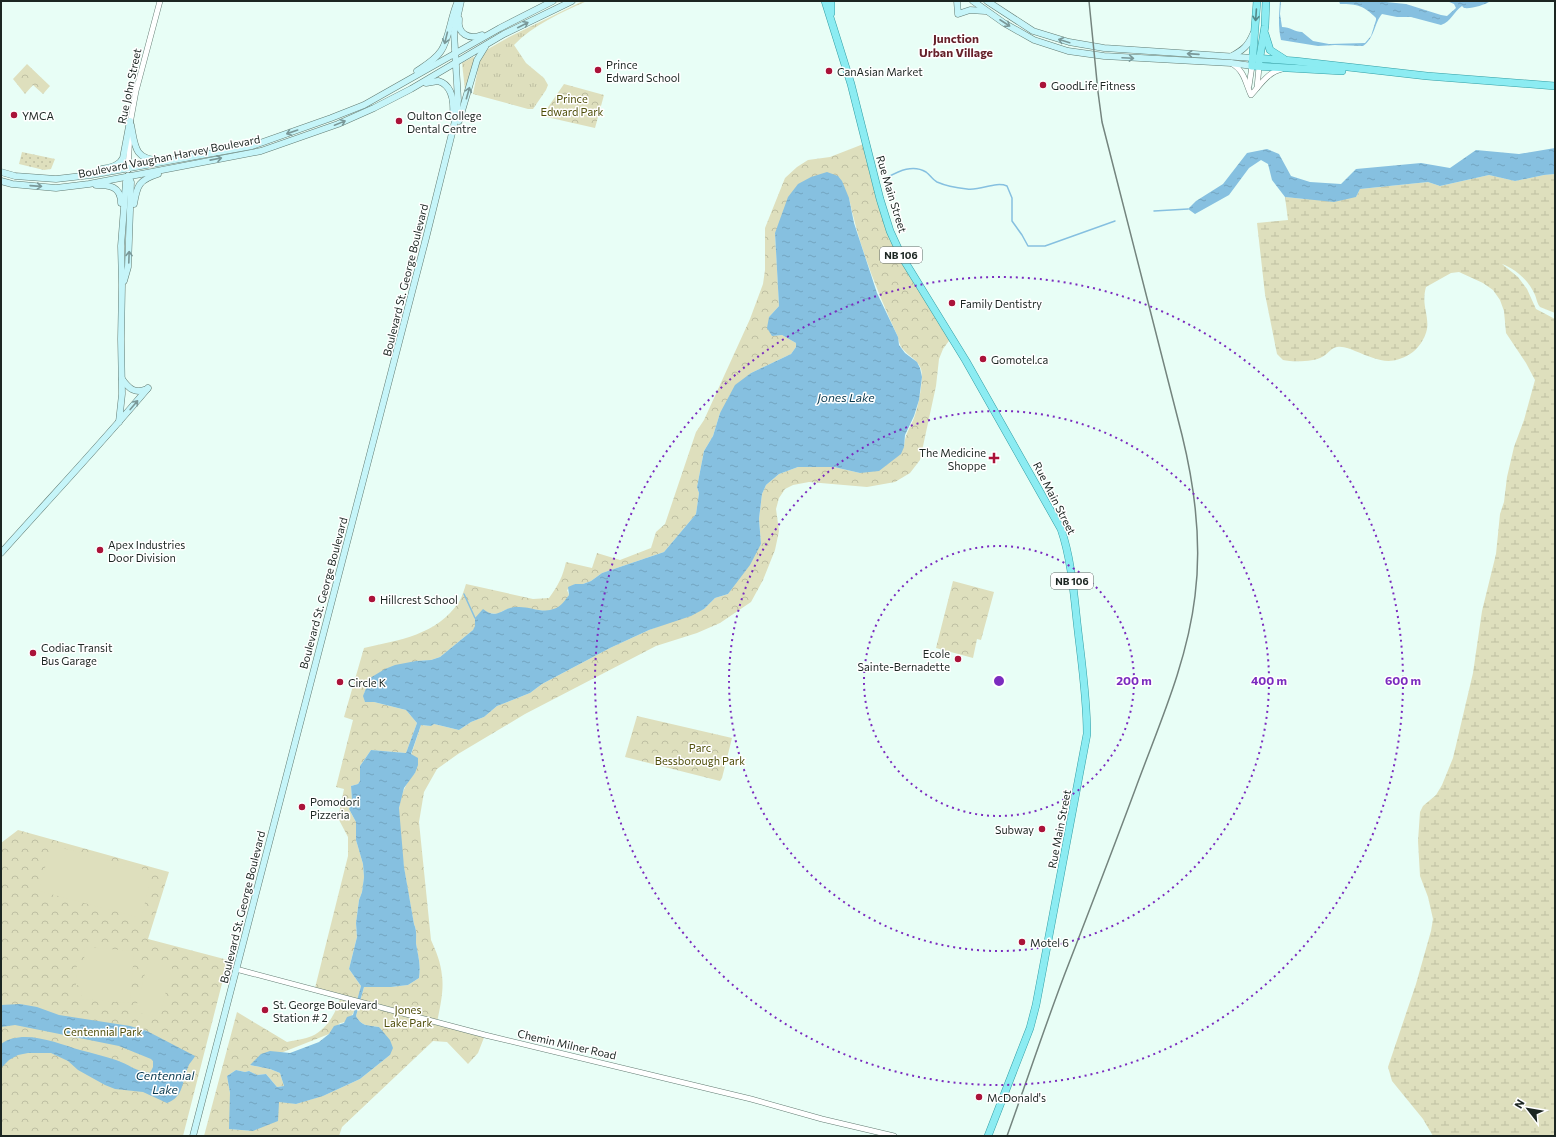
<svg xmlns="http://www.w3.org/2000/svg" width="1556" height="1137" viewBox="0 0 1556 1137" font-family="Commissioner,sans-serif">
<defs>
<pattern id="grass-tufts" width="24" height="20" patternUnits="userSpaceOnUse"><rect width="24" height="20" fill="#dedfbd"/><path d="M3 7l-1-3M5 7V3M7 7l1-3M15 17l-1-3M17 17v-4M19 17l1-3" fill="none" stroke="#bebfa2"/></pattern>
<pattern id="forest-crowns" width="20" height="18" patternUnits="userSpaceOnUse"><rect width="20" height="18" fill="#dedfbd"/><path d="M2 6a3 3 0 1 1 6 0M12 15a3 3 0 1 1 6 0" fill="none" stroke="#bebfa2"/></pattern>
<pattern id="wetland-marsh" width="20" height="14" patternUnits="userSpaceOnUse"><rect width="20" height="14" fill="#dedfbd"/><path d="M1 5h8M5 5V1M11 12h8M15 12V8" fill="none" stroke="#bebfa2"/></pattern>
<pattern id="garden-dots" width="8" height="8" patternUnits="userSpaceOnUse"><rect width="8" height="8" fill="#dedfbd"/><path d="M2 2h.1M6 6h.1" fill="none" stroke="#bebfa2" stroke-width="1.8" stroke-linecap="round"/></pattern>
<pattern id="water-ripples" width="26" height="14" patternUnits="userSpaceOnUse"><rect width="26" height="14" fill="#86c0e0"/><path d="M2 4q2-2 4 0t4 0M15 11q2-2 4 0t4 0" fill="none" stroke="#73a5c0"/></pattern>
</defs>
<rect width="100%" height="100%" fill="#e8fef6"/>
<g fill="url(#grass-tufts)">
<path d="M583,1H587C562,12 533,25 514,45L526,63L544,78L548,85L546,90L533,109H528L473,94L480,59L488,49L511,36Z"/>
<polygon points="473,57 475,58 466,91 465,90 462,63"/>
</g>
<g fill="url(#forest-crowns)" fill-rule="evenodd">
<polygon points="27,64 50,86 43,94 33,85 25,94 13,79"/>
<polygon points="564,84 604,95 595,128 542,116"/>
<path d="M866,143L890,231L951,338L943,349L939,359L936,386L920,460L910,473L895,482L867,487L809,482L793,485L785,489L779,498L776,509L779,531L775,550L763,580L751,602L720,623L697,633L656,646L525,714L458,754L437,769L424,792L419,822L431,940C436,951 441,963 442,976C444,990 440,1008 437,1022L485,1035L478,1053L468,1064L447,1042L433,1041L342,1127L339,1136H204L237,1012L287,1042C295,1040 305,1039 312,1036C326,1030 336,1013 340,999L314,992L348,856V837L338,818L344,789L336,787L353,720L344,717L364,648C399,640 437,635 459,602C462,597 464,590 466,584L533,599L549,598C558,586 563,576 566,562L592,568L597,553L620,560L651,548L656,532L665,524L696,432L704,420L750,319L763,284L765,270V228L785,178L797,167L808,160L830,157ZM849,198C859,246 877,292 898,337C900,355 916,355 921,369C924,379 918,408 914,418C909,430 905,434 904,447L860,473L834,467H798L779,474L766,485L762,494L759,519L761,544L728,594L715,598L704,609L649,630L610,648L542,684L530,693L497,706L484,717L471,722L459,730L434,724L430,726L421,725L411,755L415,773C406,782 400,796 399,809C398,846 408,888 414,924C417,931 416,936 416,943C418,956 421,964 419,978L408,985L391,987H364L356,1016C362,1027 368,1025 379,1027L390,1055L360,1079L325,1095L296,1104L279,1101L253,1131L230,1129V1093L227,1076L236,1070L245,1072L249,1071L257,1075L266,1074L277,1087L284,1086L280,1073L270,1069L250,1065L329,1034L340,1023C356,1022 357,999 361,986L349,969L357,937L356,923L359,900L362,892L364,877L363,864L356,840V822L349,809L352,800L351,786L358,784L360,781V766L371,750L406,753L417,723L406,710L374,702H365L364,693L366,690L416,661L431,660L440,657L473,630L488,613L498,614C518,598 546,620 562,606C565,603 567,598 569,595L567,590L575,584H583L591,581L602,573L664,552L696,514L699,493L697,487L704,451L713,436L720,413L751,373L791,354L796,347V343L782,335L772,336L769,317L779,306L775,233Z"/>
<polygon points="953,581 994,592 981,640 977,639 973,658 936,648"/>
<polygon points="637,716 732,738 722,778 720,781 625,757"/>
<polygon points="18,830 169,872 148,939 228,960 183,1136 1,1136 1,843"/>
</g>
<path fill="url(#wetland-marsh)" d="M1555,174V313L1540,307C1537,303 1537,300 1535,295C1529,281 1516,269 1502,264L1518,277L1527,289L1536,309L1555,319V1136H1433L1423,1119L1392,1081L1388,1067L1416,984L1431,931L1433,919L1428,897L1420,876L1418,841L1420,812L1423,806L1436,795L1442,785L1453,758L1473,673L1482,611L1496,554L1500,514L1504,502L1507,477L1514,447L1524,420L1535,380L1526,363L1506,333L1504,311L1500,300L1493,290L1483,283L1459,272L1451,273L1426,287C1421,305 1429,314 1427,329C1425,339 1418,349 1410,354C1389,367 1376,359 1355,351C1350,349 1344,346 1337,347C1331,348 1328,354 1322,357C1314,362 1292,362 1283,360L1277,354L1265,294L1257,223L1288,220L1285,197L1305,199L1356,197L1360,189L1428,182L1440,186L1489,175L1515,181L1544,175Z"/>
<polygon fill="url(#garden-dots)" points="22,152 55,159 51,169 44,170 19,164"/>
<g fill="#dedfbd">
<polygon points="571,106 589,111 586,121 568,117"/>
<polygon points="51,845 153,872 141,918 39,891"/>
<polygon points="85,947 134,951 130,1003 81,999 82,986 76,985 77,960 84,961"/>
<polygon points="148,962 172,968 159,1018 135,1012"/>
</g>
<g fill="url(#water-ripples)">
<path d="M1280,1H1281L1280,14L1282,27C1290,27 1295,32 1302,32L1313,41L1329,44L1365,43L1371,36L1376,20V18C1364,6 1358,4 1340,4L1339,1H1376L1406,4L1441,15L1447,16L1456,8L1454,4L1447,1H1491C1484,5 1472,9 1464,8L1462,6C1454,11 1451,22 1441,25L1411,17H1397L1382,14C1374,23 1375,38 1363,46L1335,45L1318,46L1281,40C1278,26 1279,15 1280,1Z"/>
<polygon points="1555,148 1555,174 1544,175 1515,181 1489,175 1440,186 1428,182 1360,189 1356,197 1334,202 1285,197 1272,180 1268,164 1261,160 1249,168 1229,195 1195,214 1188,209 1196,201 1223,184 1247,153 1267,149 1279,154 1291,176 1310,182 1341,184 1356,169 1421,163 1450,168 1476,150 1519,154"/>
<path d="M827,172L838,176L842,181L849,198L854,223L877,293L898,337L899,345L905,353L917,362L920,368L922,377L919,400L914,416L905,435L904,447L901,454L879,471L860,473L834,467H798L779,474L766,485L762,494L759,519L761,544L750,565L728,594L715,598L704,609L691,616L649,630L610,648L542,684L530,693L497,706L484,717L471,722L459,730L434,724L431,726L421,725L411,754L418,758V765L415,773L404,788L399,808L404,867L414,924C417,931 416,936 416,943C418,956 421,964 419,978L408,985L391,987H364L356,1016C362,1027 368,1025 379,1027L390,1040L393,1048L390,1055L360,1079L323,1096L296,1104L279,1102L278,1121L253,1131L229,1129L230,1093L227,1076L236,1070L245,1072L249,1071L257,1075L266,1074L277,1087L284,1086L280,1073L270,1069L250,1065L261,1054L270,1051L290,1053L319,1042L329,1034L334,1026L344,1023L347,1017L353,1015L361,986L349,969L357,937L356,923L359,900L362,892L364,877L363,864L356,840V822L349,809L352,800L351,786L358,784L360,781V766L371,750L406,753L417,723L406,710L374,702H365L363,696L370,678L385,669L395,665L416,661L431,660L440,657L473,630L475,626V618L483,609C498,621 501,607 517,607C527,606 540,612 550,610C560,608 563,603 569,595L568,587L575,584H583L591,581L602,573L664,552L696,514L699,493L697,487L704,451L713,436L720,413L735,385L751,373L791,354L796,347V343L782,335L772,336L767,328L769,317L779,306L775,233L788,197L798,184L811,177Z"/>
<path d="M20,1004L37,1007L59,1015L130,1026L147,1031L195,1056C193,1060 190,1062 188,1067C182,1081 184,1097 167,1103L143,1092L115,1089L105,1085L78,1070L68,1061L51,1053H28L18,1055L9,1060L1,1068V1044C22,1028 58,1043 80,1050C92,1053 104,1056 116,1060C128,1064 137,1072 150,1073L153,1067V1061L151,1059L119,1046L15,1025L1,1027V1005Z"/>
</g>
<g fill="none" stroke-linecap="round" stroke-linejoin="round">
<g stroke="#86c0e0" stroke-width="1.5">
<path d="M888,177C899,171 913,164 926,172C930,175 933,180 937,182C946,186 958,188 967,189C981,191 995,181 1007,186L1012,198V221L1022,235L1028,246H1045L1115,221"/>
<polyline points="1154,211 1188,209"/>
<polyline points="464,594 475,618"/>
</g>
<defs>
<g id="tertiary">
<path d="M1231,63C1245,71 1245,82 1251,95C1261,84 1268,72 1282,69"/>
<polyline points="1249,86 1252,66"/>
<polyline points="1257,88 1259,67"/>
<polyline points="130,124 136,91 160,1"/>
<polyline points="128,170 130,132"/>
<polyline points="236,969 485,1035 751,1099 822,1119 894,1136"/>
</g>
<g id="secondary">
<polyline points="957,1 958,14 970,10 985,11"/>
<polyline points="973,1 1004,23 1034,40 1068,51 1104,56 1231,63 1252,66"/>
<polyline points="987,1 1033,31 1069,42 1104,48 1253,58"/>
<path d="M459,19C457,34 469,40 482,35"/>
<path d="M1232,56C1243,50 1248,46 1253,34"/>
<path d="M417,71C426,65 435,60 441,51C449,40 451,15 458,1"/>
<path d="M426,83L438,81C453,85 454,103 453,116"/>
<polyline points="459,121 477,60 485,47"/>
<path d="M131,125C135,145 134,160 159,160"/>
<path d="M102,169C111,167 119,166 123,158L130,121"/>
<polyline points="1,172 15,176 56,179 91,175 252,146 331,118 364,105 500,28 553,1"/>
<polyline points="1,181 12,184 56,188 89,184 261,151 338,124 374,108 411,89 504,34 572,1"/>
<path d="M96,185C109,185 121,186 121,203"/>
<path d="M134,204C137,185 139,180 158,174"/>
<polyline points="124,281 128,267 131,182 128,176"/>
<path d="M122,379C129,389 135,394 147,389"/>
<polyline points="119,422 122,394 121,339 122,285 121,246 126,182 128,176"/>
<path d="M1,553C50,498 101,444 148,388"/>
<polyline points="193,1136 426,238 456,117 458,100 454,33 461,1"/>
</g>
<g id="primary">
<path d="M825,1L851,84L880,199L890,231L902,257L966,361L1061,529C1072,561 1074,597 1078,631C1082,665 1087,700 1087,734L1036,1005L1030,1028L988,1136"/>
<polyline points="831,1 831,13"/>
<polyline points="1257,1 1252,66 1342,71"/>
<polyline points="1265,34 1270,50 1284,59"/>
<polyline points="1253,58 1295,61 1427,76 1555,86"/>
<polyline points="1259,62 1265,26 1266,1"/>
</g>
</defs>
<use href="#tertiary" stroke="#627b72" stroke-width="6"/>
<use href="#secondary" stroke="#627b72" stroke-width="7"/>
<use href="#primary" stroke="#339ea4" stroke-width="8"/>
<use href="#tertiary" stroke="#fff" stroke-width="5"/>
<use href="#secondary" stroke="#c6f5f9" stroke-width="6"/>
<use href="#primary" stroke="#8cecf2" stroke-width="7"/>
<path stroke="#74847e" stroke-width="1.5" d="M1007,1136C1026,1083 1044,1029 1064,976C1088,914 1112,852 1135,790C1158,727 1187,664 1195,596C1202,542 1195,488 1182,435L1102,122L1098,92L1089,1"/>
</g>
<defs><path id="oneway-shaft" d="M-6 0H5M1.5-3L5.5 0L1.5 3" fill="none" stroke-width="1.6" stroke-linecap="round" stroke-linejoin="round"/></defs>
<use stroke="#54898a" href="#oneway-shaft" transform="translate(1256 15) rotate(94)"/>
<g stroke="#7a9898">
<use href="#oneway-shaft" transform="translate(1005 23) rotate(33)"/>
<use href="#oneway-shaft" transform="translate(523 25) rotate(-27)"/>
<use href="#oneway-shaft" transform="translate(446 38) rotate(104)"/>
<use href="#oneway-shaft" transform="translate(1064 41) rotate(-163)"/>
<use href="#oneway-shaft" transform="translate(1193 54) rotate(-176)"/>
<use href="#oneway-shaft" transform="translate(1128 58) rotate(3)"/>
<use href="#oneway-shaft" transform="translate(468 93) rotate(-74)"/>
<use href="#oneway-shaft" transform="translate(340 123) rotate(-22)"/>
<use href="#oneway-shaft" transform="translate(292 132) rotate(161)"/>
<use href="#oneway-shaft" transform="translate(216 159) rotate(-11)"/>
<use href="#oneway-shaft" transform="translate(36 186) rotate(4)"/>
<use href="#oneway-shaft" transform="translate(129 257) rotate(-88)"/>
<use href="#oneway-shaft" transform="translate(134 405) rotate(-50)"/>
</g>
<g fill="none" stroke="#7b2cbf" stroke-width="2" stroke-dasharray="2 4">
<circle cx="999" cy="681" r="135"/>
<circle cx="999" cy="681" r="270"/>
<circle cx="999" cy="681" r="404"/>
</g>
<g fill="#aa1339" stroke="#fff" stroke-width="1.5">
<circle cx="598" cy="70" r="4"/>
<circle cx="829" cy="71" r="4"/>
<circle cx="1043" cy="85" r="4"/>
<circle cx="14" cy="115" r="4"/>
<circle cx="399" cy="121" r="4"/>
<circle cx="952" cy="303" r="4"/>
<circle cx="983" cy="359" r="4"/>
<path d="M992 452h4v4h4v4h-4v4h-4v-4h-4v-4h4z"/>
<circle cx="100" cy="550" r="4"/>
<circle cx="372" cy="599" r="4"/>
<circle cx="33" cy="653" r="4"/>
<circle cx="958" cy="659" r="4"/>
<circle cx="340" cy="682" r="4"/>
<circle cx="302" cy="807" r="4"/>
<circle cx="1042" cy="829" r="4"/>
<circle cx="1022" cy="942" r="4"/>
<circle cx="265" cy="1010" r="4"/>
<circle cx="979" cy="1097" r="4"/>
</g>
<g text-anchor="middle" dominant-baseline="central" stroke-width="3" stroke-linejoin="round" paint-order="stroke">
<g fill="#fff" stroke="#606764" stroke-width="1">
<rect x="880" y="247" width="42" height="16" rx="3"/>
<rect x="1051" y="573" width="42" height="16" rx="3"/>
</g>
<g font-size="10" font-weight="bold" fill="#1c2622">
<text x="901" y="255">NB 106</text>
<text x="1072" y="581">NB 106</text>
</g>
<g font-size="11" fill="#1c2622" stroke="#fff" text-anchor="start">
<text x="606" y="64">Prince<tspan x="606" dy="13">Edward School</tspan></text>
<text x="837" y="71">CanAsian Market</text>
<text x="1051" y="85">GoodLife Fitness</text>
<text x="22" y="115">YMCA</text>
<text x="407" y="115">Oulton College<tspan x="407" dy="13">Dental Centre</tspan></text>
<text x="960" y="303">Family Dentistry</text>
<text x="991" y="359">Gomotel.ca</text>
<text x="986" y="452" text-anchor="end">The Medicine<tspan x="986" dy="13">Shoppe</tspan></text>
<text x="108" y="544">Apex Industries<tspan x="108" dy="13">Door Division</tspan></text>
<text x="380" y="599">Hillcrest School</text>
<text x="41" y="647">Codiac Transit<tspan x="41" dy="13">Bus Garage</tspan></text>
<text x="950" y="653" text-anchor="end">Ecole<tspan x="950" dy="13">Sainte-Bernadette</tspan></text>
<text x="348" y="682">Circle K</text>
<text x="310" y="801">Pomodori<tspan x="310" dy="13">Pizzeria</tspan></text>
<text x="1034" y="829" text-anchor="end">Subway</text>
<text x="1030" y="942">Motel 6</text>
<text x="273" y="1004">St. George Boulevard<tspan x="273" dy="13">Station # 2</tspan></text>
<text x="987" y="1097">McDonald's</text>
</g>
<g font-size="11" fill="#1c2622" stroke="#fff">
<text transform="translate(129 86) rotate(-78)">Rue John Street</text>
<text transform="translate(169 156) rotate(-11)">Boulevard Vaughan Harvey Boulevard</text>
<text transform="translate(892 194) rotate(73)">Rue Main Street</text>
<text transform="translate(405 280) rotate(-76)">Boulevard St. George Boulevard</text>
<text transform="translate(1055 498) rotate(63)">Rue Main Street</text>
<text transform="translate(323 593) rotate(-75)">Boulevard St. George Boulevard</text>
<text transform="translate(1059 829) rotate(-79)">Rue Main Street</text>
<text transform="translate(242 907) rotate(-76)">Boulevard St. George Boulevard</text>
<text transform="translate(567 1044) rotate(13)">Chemin Milner Road</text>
</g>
<g font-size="11" fill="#4f4e0a" stroke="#fff">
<text x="572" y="98">Prince<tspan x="572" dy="13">Edward Park</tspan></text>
<text x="700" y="747">Parc<tspan x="700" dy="13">Bessborough Park</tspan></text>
<text x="408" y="1009">Jones<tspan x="408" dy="13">Lake Park</tspan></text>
<text x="103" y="1031">Centennial Park</text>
</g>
<g font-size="12" font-weight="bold" fill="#67222b" stroke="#fff">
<text x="956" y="38">Junction<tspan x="956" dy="14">Urban Village</tspan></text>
</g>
<g font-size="12" font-style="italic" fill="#06384e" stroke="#fff">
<text x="846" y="397">Jones Lake</text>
<text x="165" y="1075">Centennial<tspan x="165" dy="14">Lake</tspan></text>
</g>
</g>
<circle cx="999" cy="681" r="6" fill="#7b2cbf" stroke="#fff" stroke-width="2"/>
<g font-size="12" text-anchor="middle" font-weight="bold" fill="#7b2cbf" stroke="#fff" stroke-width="3" stroke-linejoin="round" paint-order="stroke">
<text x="1134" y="685">200 m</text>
<text x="1269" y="685">400 m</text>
<text x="1403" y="685">600 m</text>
</g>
<rect width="1556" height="1137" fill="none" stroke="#1c2622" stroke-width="4"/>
<g transform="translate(1528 1109) rotate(301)" stroke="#ffffff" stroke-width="3" paint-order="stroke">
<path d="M0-3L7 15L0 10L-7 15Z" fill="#1c2622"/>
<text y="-6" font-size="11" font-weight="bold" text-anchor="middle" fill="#1c2622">N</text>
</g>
</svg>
